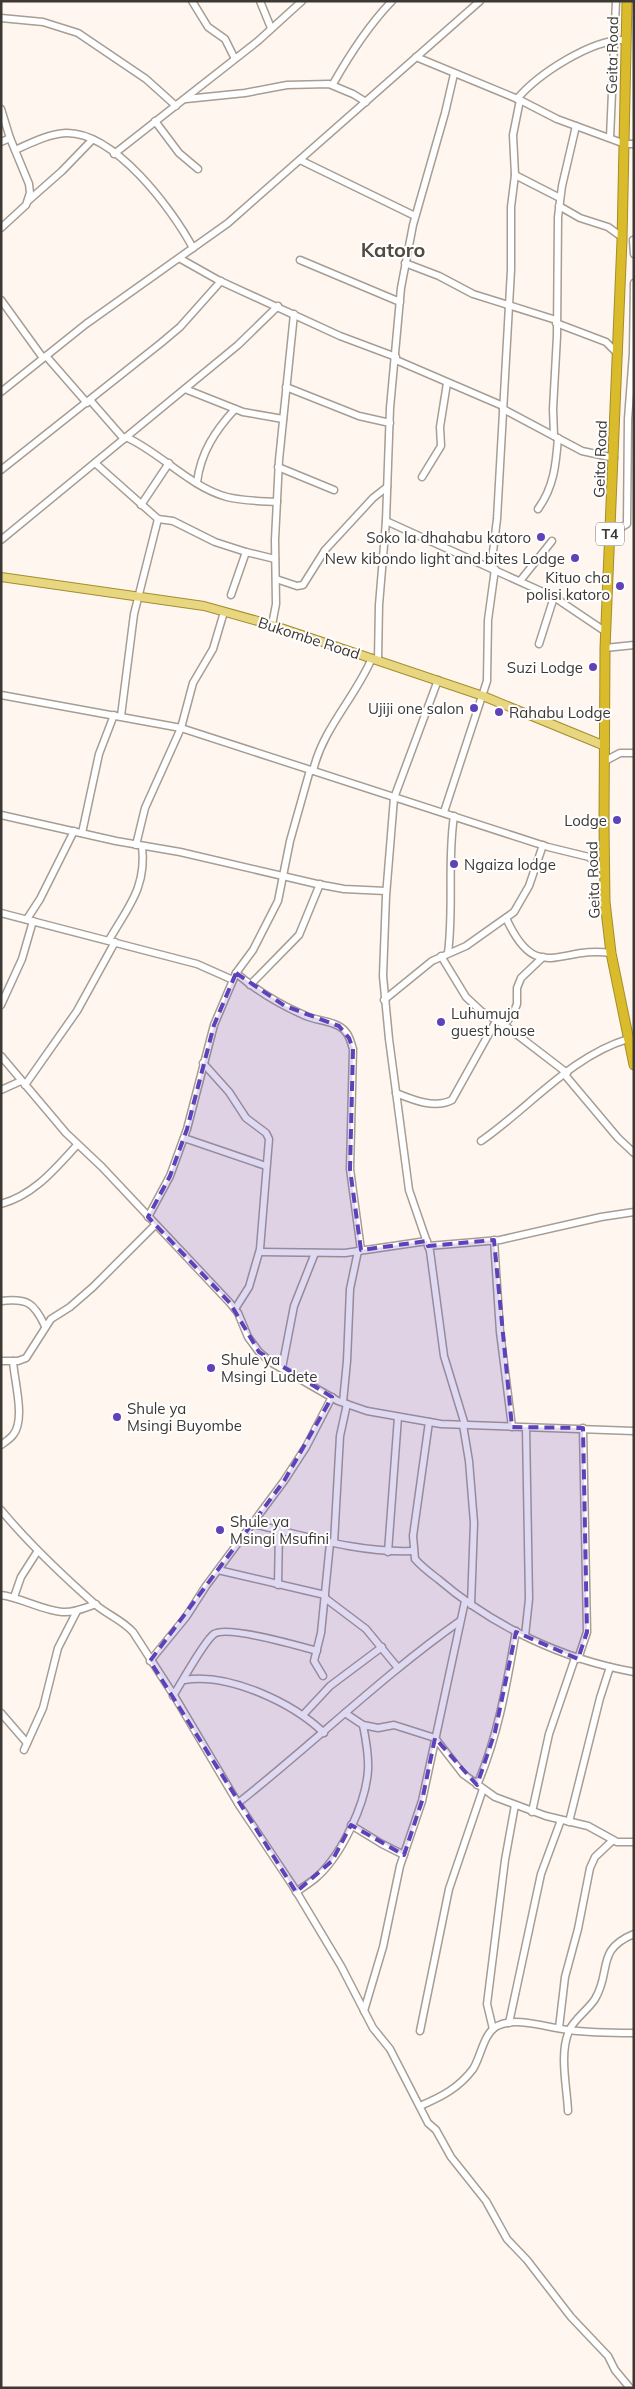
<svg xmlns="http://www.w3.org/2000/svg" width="635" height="2389" viewBox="0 0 635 2389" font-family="Mulish,sans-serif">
<rect width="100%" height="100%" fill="#fff7ef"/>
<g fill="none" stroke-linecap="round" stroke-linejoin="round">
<defs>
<g id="minor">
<polyline points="192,1 208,27 225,39 234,57"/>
<polyline points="260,1 271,28"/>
<polyline points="1,18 43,22 78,33 146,79 176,106"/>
<polyline points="416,57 520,100 557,119 625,144 634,144"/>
<path d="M333,84C350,54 368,26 392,1"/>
<polyline points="186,99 245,93 287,85 329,84 353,94 366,102"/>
<path d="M517,99C538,74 593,38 626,40"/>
<polyline points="1,109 10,138 29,184 30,193 26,205 1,228"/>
<polyline points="155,121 179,153 198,169"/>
<polyline points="610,138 616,1"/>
<polyline points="1,142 10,138"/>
<path d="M15,150C31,143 48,134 66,133C115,132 172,209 193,248"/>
<polyline points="114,154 258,41 302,1"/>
<polyline points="300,160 415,216"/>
<polyline points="515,175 560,198"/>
<polyline points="28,201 62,171 92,140"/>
<polyline points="559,206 580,218 608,227 622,237"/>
<polyline points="633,240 634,254"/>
<polyline points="179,258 218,280 340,336 396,357"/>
<polyline points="300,260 400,302"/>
<polyline points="405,263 439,276 473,294 556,320"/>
<polyline points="1,300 43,358"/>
<polyline points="556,323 606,342 618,354"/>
<polyline points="46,356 87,403"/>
<polyline points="396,360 503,406"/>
<polyline points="286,387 359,416 390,423"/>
<polyline points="185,389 243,412 283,419"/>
<polyline points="1,392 86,324 228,223 480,1"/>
<polyline points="90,400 124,439"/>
<polyline points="503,409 582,451 614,458"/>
<polyline points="554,436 553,409 557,336 558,217 562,186 576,126"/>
<path d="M126,437C161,453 190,487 227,497C243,501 261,501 277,502"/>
<polyline points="95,463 158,519 173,521 215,542 246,552 275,559"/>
<polyline points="278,467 334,490"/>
<polyline points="1,470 161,343 180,327 221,281"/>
<polyline points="422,477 441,446 440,427 447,383"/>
<path d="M197,482C201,452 215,431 235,409"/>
<polyline points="141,505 169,463"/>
<path d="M538,509C554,487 556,464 558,438"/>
<polyline points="386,521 554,597 606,632"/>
<polyline points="610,528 622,527 627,524 628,419 633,353 634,283"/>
<polyline points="1,540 238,345 278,306"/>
<polyline points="491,568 497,519 511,270 511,207 515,175 513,135 520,100"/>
<polyline points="276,579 297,586 303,585 325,550 373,498 387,487"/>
<polyline points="520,581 552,541"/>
<polyline points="231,595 246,552"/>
<polyline points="272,625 276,604 275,540 279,460 294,314"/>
<polyline points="539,644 554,597"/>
<polyline points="605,648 634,645"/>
<polyline points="378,660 379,605 386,521 390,408 401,288 413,225 445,113 454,74"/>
<polyline points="438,680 394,798 386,896 383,976 389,1039 409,1190 430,1251 444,1356 465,1425"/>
<polyline points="1,695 181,728 548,847 589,857 605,872"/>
<polyline points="121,716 134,614 158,519"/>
<polyline points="605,761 620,753 634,753"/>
<path d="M313,771C323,728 355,698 372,658"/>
<polyline points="444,812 487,681 488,620 495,569"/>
<polyline points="1,815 116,841 180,852 317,884 344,889 386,891"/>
<polyline points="82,833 99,754 114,715"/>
<polyline points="136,845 145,808 181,728 193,683 213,649 224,612"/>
<polyline points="1,913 197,964 233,980"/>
<path d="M506,918C537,986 560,945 611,953"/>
<polyline points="27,919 40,899 74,831"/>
<path d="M109,940C128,907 147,887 142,846"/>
<path d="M448,953C454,907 447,862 454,816"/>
<polyline points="441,956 466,997 481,1011 507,1027 567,1073"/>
<path d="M236,973C257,991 280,1005 306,1016C317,1021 337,1021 345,1031C350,1036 351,1043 353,1049L350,1169L361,1250"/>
<polyline points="250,985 299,935 320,884"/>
<polyline points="384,1000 432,961 466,946 514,912 529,886 543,845"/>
<polyline points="1,1005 22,959 33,921"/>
<polyline points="504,1025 513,1014 517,1004 517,988 521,978 543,957"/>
<polyline points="1,1056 66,1133 102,1167 230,1303 238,1313 248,1337 259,1352 272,1363 338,1401 367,1411 441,1424 634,1431"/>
<polyline points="203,1063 229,1092 246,1118 266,1133 269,1139 260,1249 249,1287 235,1309"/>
<polyline points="565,1075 618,1138 634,1153"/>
<polyline points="25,1085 77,1011 115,942"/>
<polyline points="1,1090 21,1081"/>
<path d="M396,1093C413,1100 435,1109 452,1100L496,1021"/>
<polyline points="184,1138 266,1166"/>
<path d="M481,1141C529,1108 571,1056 628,1039"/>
<path d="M1,1204C34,1195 55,1169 77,1145"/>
<polyline points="148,1217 170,1176 187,1129 214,1025 236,973 253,950 278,901 290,841 310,770"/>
<polyline points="494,1240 500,1332 512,1427"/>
<polyline points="428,1246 500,1240 601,1217 634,1212"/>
<polyline points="260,1252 345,1253 427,1241"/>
<path d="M1,1301C28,1298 34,1303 45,1326"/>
<polyline points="1,1361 18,1361 26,1358 51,1319 70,1307 93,1287 155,1225"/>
<polyline points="282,1368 294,1306 315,1253"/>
<polyline points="343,1402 347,1361 350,1289 358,1251"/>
<path d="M429,1422L413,1536L415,1559C422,1567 430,1573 438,1579C494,1627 562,1659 634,1672"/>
<polyline points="463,1425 469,1461 474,1523 471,1605"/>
<path d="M1,1445C5,1442 10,1439 13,1435C26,1420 14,1380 13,1361"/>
<path d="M1,1510C30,1545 62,1575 96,1605C108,1615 122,1620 133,1632L175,1697L239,1805L293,1886L341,1966L373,2028L390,2049L428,2123L436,2130L451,2157L486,2201L507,2239L527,2260L571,2317L608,2356L615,2370L630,2388"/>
<path d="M253,1524C306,1536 358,1553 413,1551"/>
<polyline points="334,1543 340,1436 347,1404"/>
<polyline points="388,1552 398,1417"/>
<polyline points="218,1570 325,1595"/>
<polyline points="278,1585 279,1530"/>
<path d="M1,1595C22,1598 41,1610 62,1612C73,1613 85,1608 96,1604"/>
<polyline points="14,1597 21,1577 37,1552"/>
<polyline points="325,1598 366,1629 398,1668"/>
<polyline points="525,1636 529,1599 526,1428"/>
<polyline points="578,1659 587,1632 583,1428"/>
<polyline points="150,1661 186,1617 206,1586 284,1481 306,1447 332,1397"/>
<polyline points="323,1676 314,1661 321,1633 330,1543"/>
<path d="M184,1680C228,1672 293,1703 324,1733"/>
<path d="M173,1696C182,1682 204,1641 214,1634C227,1625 299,1646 317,1651"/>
<polyline points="1,1713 27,1743"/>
<polyline points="345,1713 363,1725 378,1728 394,1725 435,1738 463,1774 495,1797 546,1816 588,1826 617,1842 634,1842"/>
<polyline points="303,1715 330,1686 382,1647"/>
<polyline points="24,1750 43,1708 58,1648 77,1611"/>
<path d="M477,1785C498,1737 507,1683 516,1631"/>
<path d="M238,1803C313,1744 382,1676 460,1621"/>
<polyline points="532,1812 549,1734 575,1658"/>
<polyline points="569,1822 600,1698 610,1667"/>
<polyline points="351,1825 382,1844 404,1855"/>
<path d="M296,1892C303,1887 312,1882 318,1876C342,1854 366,1803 368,1770C369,1755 366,1740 363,1725"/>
<polyline points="364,2011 383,1947 400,1866 422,1801 465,1601"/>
<polyline points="509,2023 541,1874 561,1820"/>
<polyline points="559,2028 565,1977 578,1929 590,1868 595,1857 612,1841"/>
<polyline points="493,2029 487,2004 505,1860 515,1805"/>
<polyline points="420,2031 449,1889 483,1789"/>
<path d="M420,2106C441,2097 459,2088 473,2069C481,2057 483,2034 497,2026C516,2016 548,2028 569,2030C590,2033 612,2033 634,2033"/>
<path d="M568,2111C567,2087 559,2054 569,2031C573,2020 588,2010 595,1999C612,1971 595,1950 634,1934"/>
</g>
<polyline id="major" points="1,577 204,606 272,625 483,696 605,746"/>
<polyline id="highway" points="627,1 622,240 605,648 604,824 605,902 611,953 634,1065"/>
</defs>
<use href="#minor" stroke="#a69d94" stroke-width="9"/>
<use href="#major" stroke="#a38d2e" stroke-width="10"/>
<use href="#highway" stroke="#a38d2e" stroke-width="11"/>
<use href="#minor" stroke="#fff" stroke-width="6"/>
<use href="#major" stroke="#e9d680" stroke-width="8"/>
<use href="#highway" stroke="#dabb2b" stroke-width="9"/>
</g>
<path fill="#5f42ba" fill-opacity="0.2" stroke="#5f42ba" stroke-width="4" stroke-dasharray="10 6" stroke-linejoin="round" d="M236,973L285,1006L339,1026L349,1038L353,1049L350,1169L361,1250L427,1241L428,1246L494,1240L512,1427L583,1428L587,1632L578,1659L516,1632L495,1732L477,1785L435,1738L422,1801L404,1855L351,1825L332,1861L296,1892L150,1661L284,1481L332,1397L259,1352L230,1303L148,1217L170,1176L187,1129L214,1025Z"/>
<g fill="#5f42ba" stroke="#fff" stroke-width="2">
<circle cx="541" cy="537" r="5"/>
<circle cx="575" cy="558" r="5"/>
<circle cx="620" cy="586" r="5"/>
<circle cx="593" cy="667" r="5"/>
<circle cx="474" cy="708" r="5"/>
<circle cx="499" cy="712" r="5"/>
<circle cx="617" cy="820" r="5"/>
<circle cx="454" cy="864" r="5"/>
<circle cx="441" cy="1022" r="5"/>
<circle cx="211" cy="1368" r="5"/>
<circle cx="117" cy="1417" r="5"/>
<circle cx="220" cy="1530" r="5"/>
</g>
<g text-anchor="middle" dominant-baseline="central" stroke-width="4" stroke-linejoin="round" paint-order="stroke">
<rect fill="#fff" stroke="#767471" stroke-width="1" x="596" y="522.5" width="28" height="23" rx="4"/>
<g font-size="14" font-weight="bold" fill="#3c3834">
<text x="610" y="534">T4</text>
</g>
<g font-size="15" fill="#3c3834" stroke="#fff">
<text transform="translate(612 55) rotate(-89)">Geita Road</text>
<text transform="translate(600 459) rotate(-88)">Geita Road</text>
<text transform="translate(309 638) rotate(18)">Bukombe Road</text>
<text transform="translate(593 880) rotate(-92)">Geita Road</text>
</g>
<g font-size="15" fill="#3c3834" stroke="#fff" text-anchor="end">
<text x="531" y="537">Soko la dhahabu katoro</text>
<text x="565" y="558">New kibondo light and bites Lodge</text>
<text x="610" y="577">Kituo cha<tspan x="610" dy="17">polisi katoro</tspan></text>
<text x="583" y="667">Suzi Lodge</text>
<text x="464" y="708">Ujiji one salon</text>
<text x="509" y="712" text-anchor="start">Rahabu Lodge</text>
<text x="607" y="820">Lodge</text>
<text x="464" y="864" text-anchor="start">Ngaiza lodge</text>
<text x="451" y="1013" text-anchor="start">Luhumuja<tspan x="451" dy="17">guest house</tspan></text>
<text x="221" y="1359" text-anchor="start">Shule ya<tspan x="221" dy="17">Msingi Ludete</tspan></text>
<text x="127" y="1408" text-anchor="start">Shule ya<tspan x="127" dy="17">Msingi Buyombe</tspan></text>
<text x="230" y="1521" text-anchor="start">Shule ya<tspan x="230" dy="17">Msingi Msufini</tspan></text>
</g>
<g font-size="20" font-weight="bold" fill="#524b42" stroke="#fff">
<text x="393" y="249">Katoro</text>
</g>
</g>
<rect width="635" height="2389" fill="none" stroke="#3c3834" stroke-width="5"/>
</svg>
